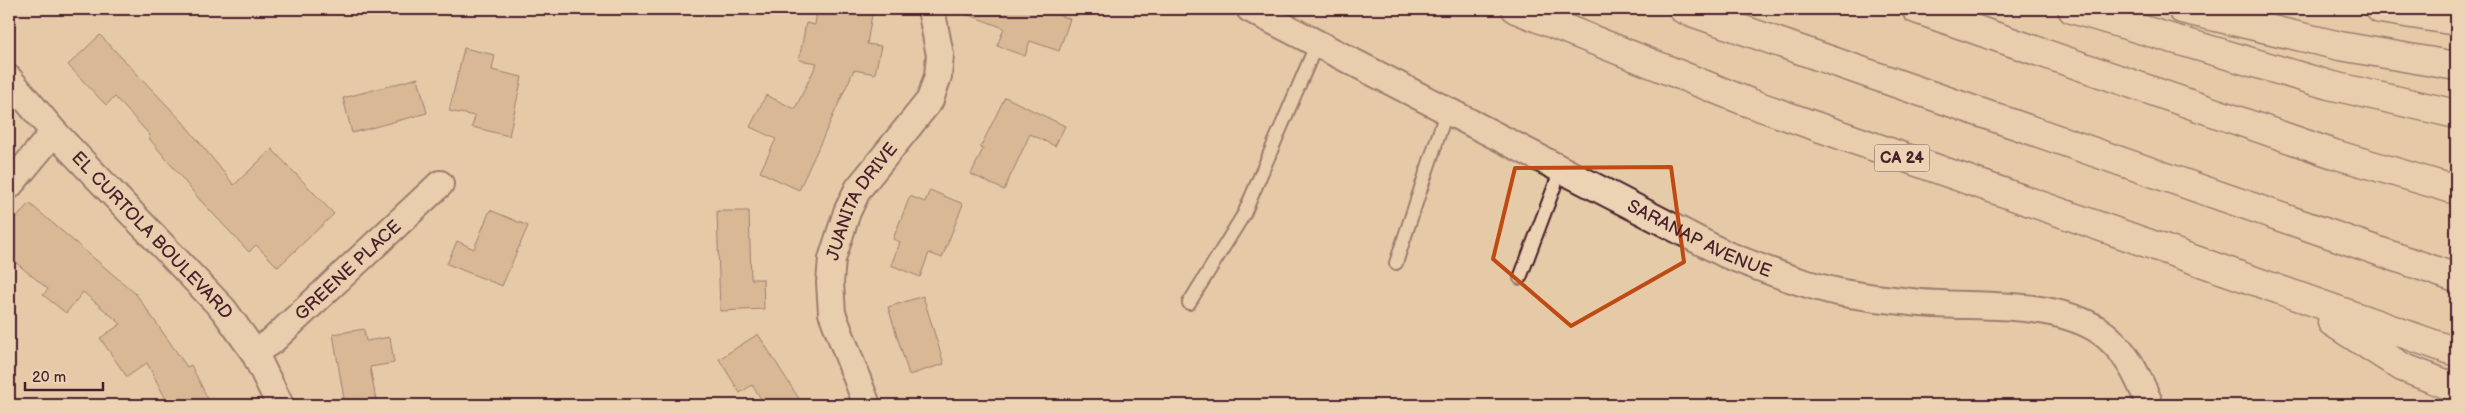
<svg xmlns="http://www.w3.org/2000/svg" width="2465" height="414" font-family="'Balsamiq Sans',sans-serif">
  <style>
    .building { fill: #c7a37f; stroke: #4a1f2b }
    .lines { fill: none; stroke-linecap: round; stroke-linejoin: round }
    .lane-casing { stroke: #4a1f2b; stroke-width: 16 }
    .street-casing { stroke: #4a1f2b; stroke-width: 30 }
    .secondary-casing { stroke: #4a1f2b; stroke-width: 31 }
    .highway-casing { stroke: #4a1f2b; stroke-width: 31 }
    .lane { stroke: #ebd3b4; stroke-width: 12 }
    .street { stroke: #ebd3b4; stroke-width: 26 }
    .secondary { stroke: #ebd3b4; stroke-width: 28 }
    .highway { stroke: #ebd3b4; stroke-width: 28 }
    .marked { fill: none; stroke: #c04a14; stroke-width: 4; stroke-linejoin: round }
    .labels { text-anchor: middle; dominant-baseline: central; stroke-width: 4.5; stroke-linejoin: round; paint-order: stroke }
    .shield { fill: #ebd3b4; stroke: #7a5554; stroke-width: 1 }
    .shield-label { font-size: 16px; font-weight: bold; fill: #4a1f2b }
    .street-label { font-size: 18px; fill: #4a1f2b; stroke: #ebd3b4 }
  </style>
  <rect width="100%" height="100%" fill="#e6cba8"/>
  <filter id="ink" filterUnits="userSpaceOnUse"><feTurbulence type="fractalNoise" baseFrequency=".02" numOctaves="2"/><feDisplacementMap in="SourceGraphic" scale="10" xChannelSelector="R" yChannelSelector="G"/><feConvolveMatrix kernelMatrix="1 2 1 2 8 2 1 2 1" color-interpolation-filters="sRGB"/></filter>
  <g filter="url(#ink)">
    <g class="building">
      <path d="M817,9h56l-6,35 14,2 -6,28 -21,-4 -55,120 -39,-18 16,-33 -26,-12 16,-32 29,14 22,-46 -18,-3 7,-37 9,2z"/>
      <path d="M958,9h83l29,10 -11,32 -29,-10 -5,15 -28,-10 7,-18 -46,-17z"/>
      <path d="M100,35l82,86 52,64 38,-36 62,65 -56,53 -22,-22 -7,7 -49,-52 -52,-63 2,-2 -35,-38 -9,8 -38,-40z"/>
      <path d="M464,48l31,7 -3,15 30,7 -13,59 -37,-9 3,-11 -26,-5z"/>
      <path d="M418,78l9,35 -75,20 -9,-35z"/>
      <path d="M1005,97l60,29 -10,20 -25,-12 -26,56 -33,-16 12,-25 -3,-1z"/>
      <path d="M930,190l33,14 -21,54 -13,-5 -9,24 -29,-12 9,-23 -7,-3 17,-43 15,6z"/>
      <path d="M29,203l107,91 51,73 4,-2 20,40h-42l-22,-42 -20,14 -27,-39 21,-14 -38,-32 -17,21 -23,-18 5,-6 -39,-32v-30z"/>
      <path d="M490,210l38,16 -26,60 -55,-22 10,-23 17,8z"/>
      <path d="M717,211h32l2,68h12l1,30 -44,2z"/>
      <path d="M923,296l21,68 -35,11 -21,-68z"/>
      <path d="M364,329l2,12 24,-4 4,26 -24,4 7,38h-32l-12,-71z"/>
      <path d="M758,334l45,71h-38l-13,-20 -12,8 -21,-34z"/>
    </g>
    <g class="lines">
      <g class="lane-casing">
        <g id="lane">
          <path d="M1396,263l51,-153"/>
          <path d="M1520,278l41,-109"/>
          <path d="M1189,303l55,-89 73,-171"/>
        </g>
      </g>
      <g class="street-casing">
        <g id="street">
          <path id="s1" d="M1250,9l475,245c38,15 78,31 118,39 23,4 46,7 68,9 57,7 135,-4 186,27 28,18 41,47 53,76"/>
          <path id="s2" d="M9,79l45,53 170,178 30,42 26,53"/>
          <path d="M9,186l45,-54"/>
          <path id="s3" d="M254,352l18,-11 168,-157"/>
          <path id="s4" d="M867,405l-35,-92 -2,-30 2,-24 15,-47 11,-23 72,-89 8,-24 2,-21 -9,-46"/>
        </g>
      </g>
      <g class="secondary-casing">
        <path id="secondary" d="M2380,9l76,12"/>
      </g>
      <g class="highway-casing">
        <g id="highway">
          <path d="M1516,9l234,94 706,249"/>
          <path d="M1683,9l773,269"/>
          <path d="M1916,9l418,145 122,36"/>
          <path d="M2072,9l257,76 127,29"/>
          <path d="M2182,9l158,37 116,20"/>
          <path d="M2332,322l70,45 54,21"/>
        </g>
      </g>
      <use href="#lane" class="lane"/>
      <use href="#street" class="street"/>
      <use href="#secondary" class="secondary"/>
      <use href="#highway" class="highway"/>
    </g>
  </g>
  <path d="M0 0H2465V414H0ZM1671,167l13,95 -113,64 -78,-67 22,-91z" fill="#e6cba8" fill-opacity=".55" fill-rule="evenodd"/>
  <path class="marked" d="M1671,167l13,95 -113,64 -78,-67 22,-91z"/>
  <g class="labels">
    <rect class="shield" x="1874.5" y="144.5" width="55" height="27" rx="4"/>
    <g class="shield-label">
      <text x="1902" y="158">CA 24</text>
    </g>
    <g class="street-label">
      <text stroke="none"><textPath href="#s4" startOffset="218">JUANITA DRIVE</textPath></text>
      <text stroke="none"><textPath href="#s2" startOffset="212">EL CURTOLA BOULEVARD</textPath></text>
      <text stroke="none"><textPath href="#s1" startOffset="505">SARANAP AVENUE</textPath></text>
      <text stroke="none"><textPath href="#s3" startOffset="125">GREENE PLACE</textPath></text>
    </g>
  </g>
  <rect width="2465" height="414" fill="none" stroke="#ebd3b4" stroke-width="30"/>
  <rect x="15" y="15" width="2435" height="384" fill="none" stroke="#4a1f2b" stroke-width="2" filter="url(#ink)"/>
  <path d="M25 382v8h78v-8" fill="none" stroke="#4a1f2b" stroke-width="2.5"/>
  <text x="32" y="382" font-size="15" fill="#4a1f2b" stroke="#ebd3b4" stroke-width="4" paint-order="stroke">20 m</text>
</svg>
